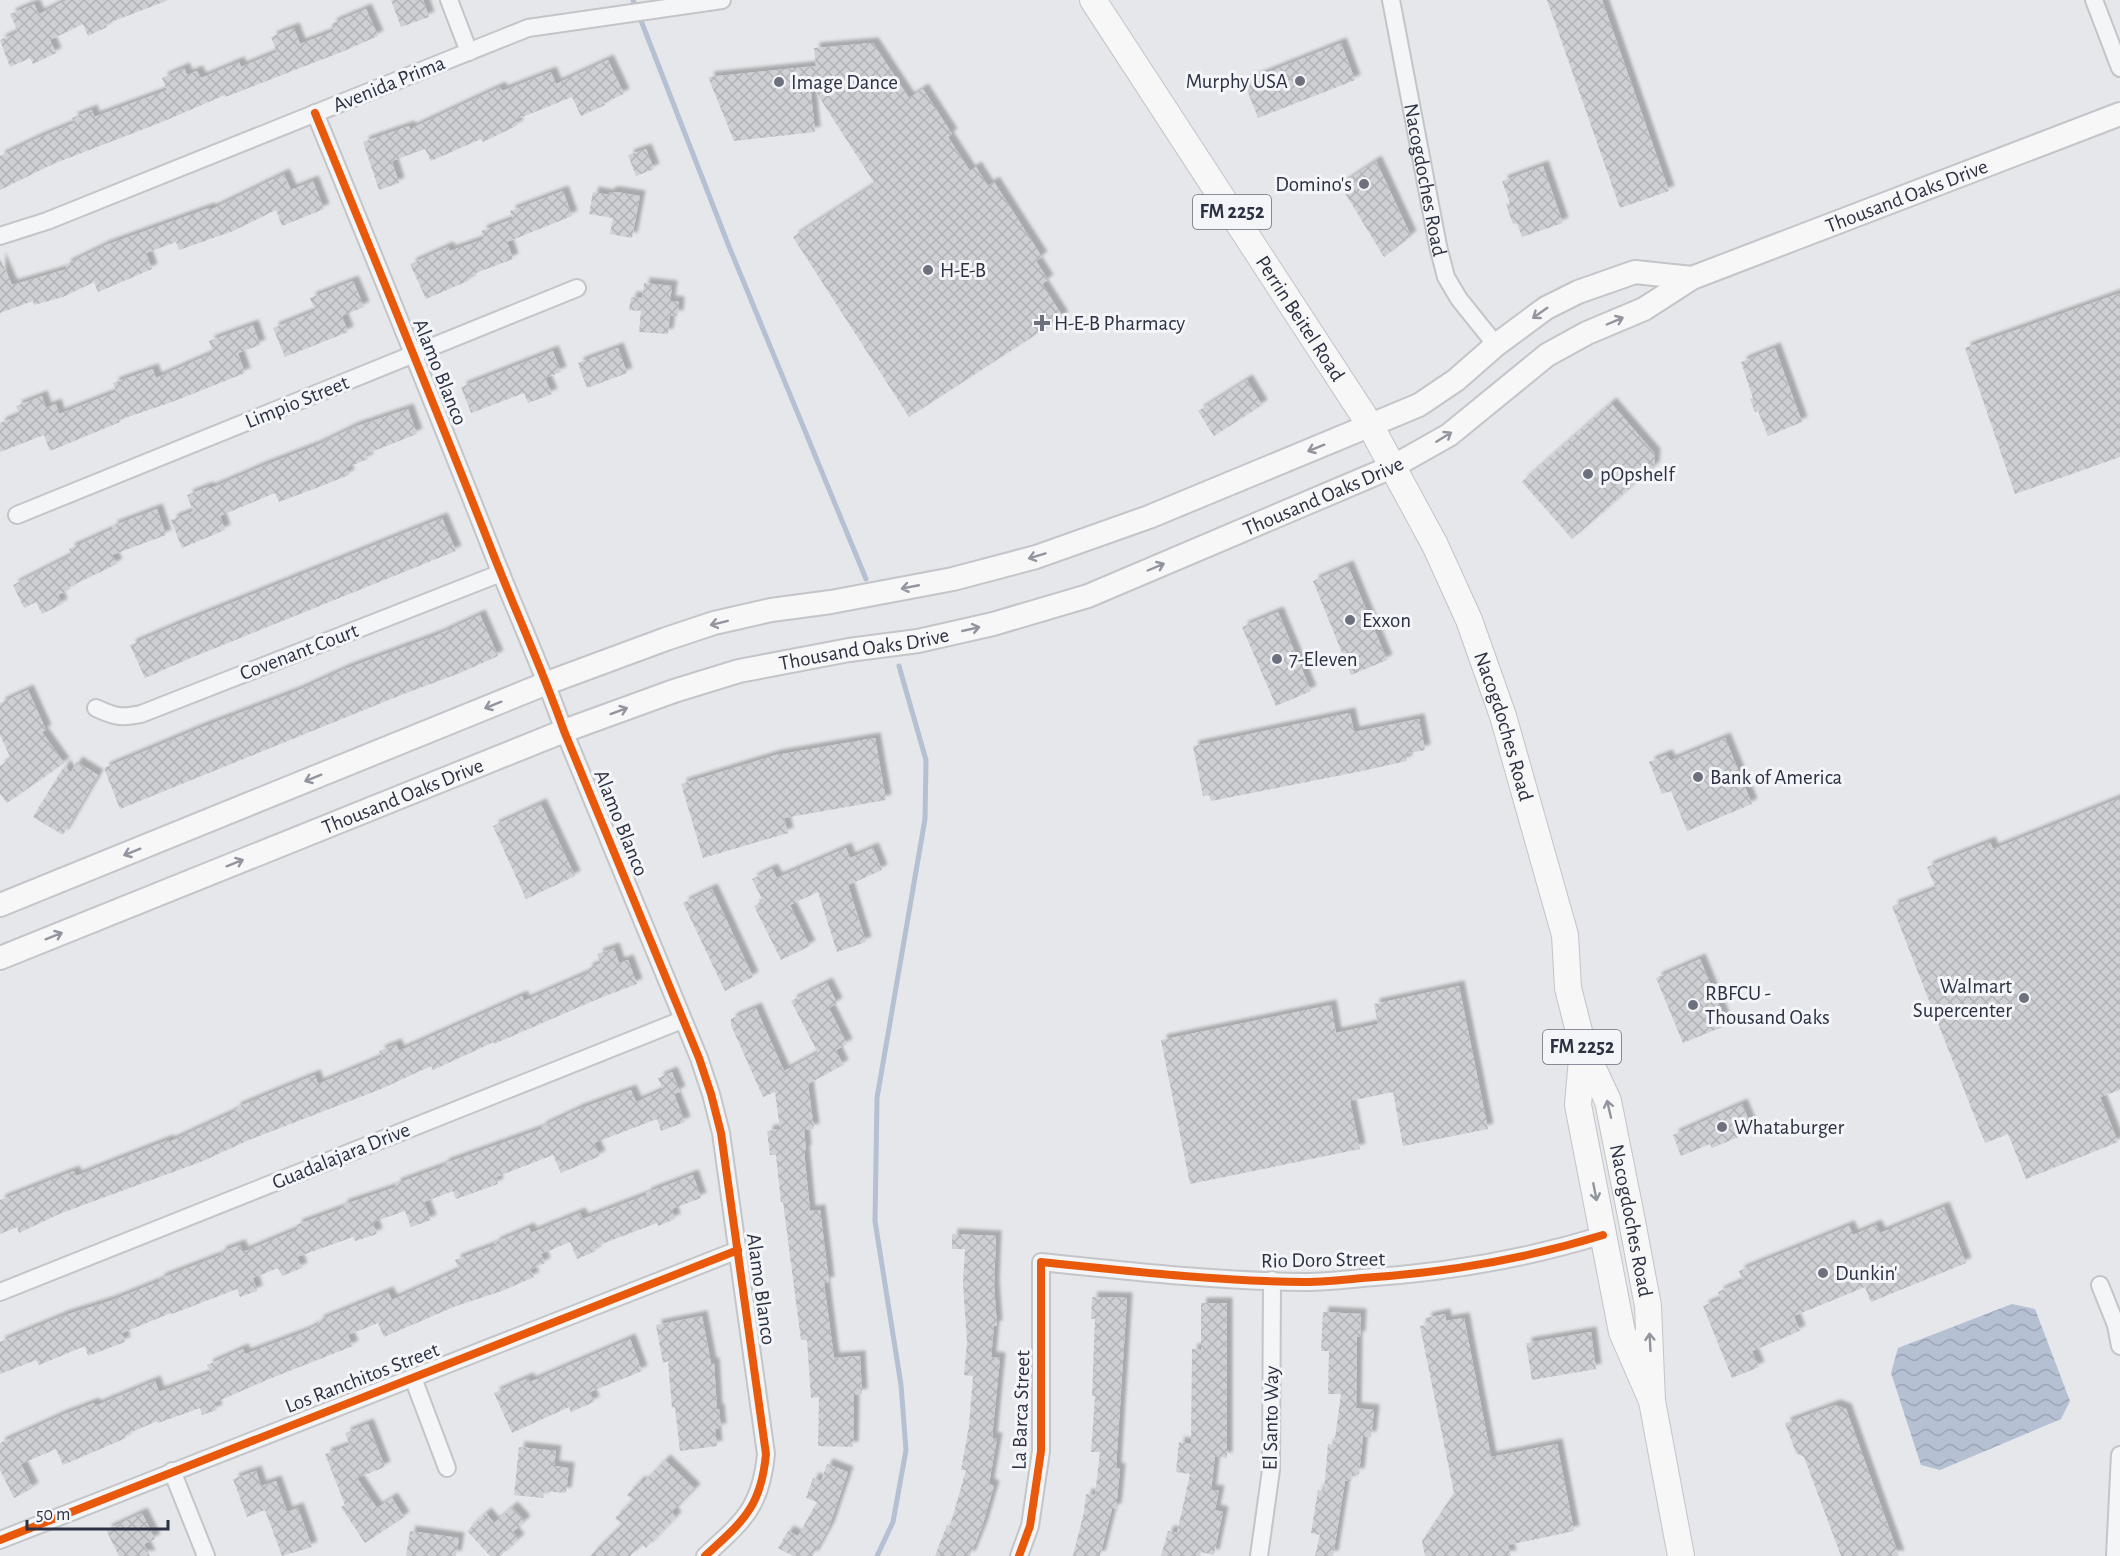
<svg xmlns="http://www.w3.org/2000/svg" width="2120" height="1556" font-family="'Alegreya Sans',sans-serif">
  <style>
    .water { fill: url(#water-waves) }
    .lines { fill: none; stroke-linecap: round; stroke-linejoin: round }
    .stream { stroke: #b5c0d3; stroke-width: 5 }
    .building { fill: url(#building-cross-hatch); filter: url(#shadow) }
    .minor-casing { stroke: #c3c5c8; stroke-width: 20 }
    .secondary-casing { stroke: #c3c5c8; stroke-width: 26 }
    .primary-casing { stroke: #c2c4c7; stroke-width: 28 }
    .minor { stroke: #f4f5f6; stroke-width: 16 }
    .secondary { stroke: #f7f7f8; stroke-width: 22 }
    .primary { stroke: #f7f7f8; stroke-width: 26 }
    .cycleway-casing { stroke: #f4f5f8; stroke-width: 11 }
    .cycleway { stroke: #e8590c; stroke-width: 8 }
    .oneway { stroke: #92949e }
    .poi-dot { fill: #6d717d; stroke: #f4f5f8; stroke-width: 2 }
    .labels { text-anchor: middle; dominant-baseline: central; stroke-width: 6; stroke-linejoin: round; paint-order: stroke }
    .shield { fill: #f4f5f8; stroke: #686c79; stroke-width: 1.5 }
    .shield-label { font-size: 20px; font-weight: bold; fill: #2c3243 }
    .poi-label { font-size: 21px; fill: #2c3243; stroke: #f4f5f8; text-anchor: start }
    .street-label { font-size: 21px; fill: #2c3243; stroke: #f4f5f8 }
  </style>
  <defs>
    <pattern id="water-waves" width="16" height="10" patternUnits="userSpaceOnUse" patternTransform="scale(1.5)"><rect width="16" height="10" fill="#b5c0d3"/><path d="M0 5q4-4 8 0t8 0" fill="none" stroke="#9ca5b6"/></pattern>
    <pattern id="building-cross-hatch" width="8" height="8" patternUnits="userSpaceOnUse" patternTransform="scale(1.5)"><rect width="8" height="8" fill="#cfd0d4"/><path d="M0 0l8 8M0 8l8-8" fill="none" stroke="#b2b3b7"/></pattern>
    <filter id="shadow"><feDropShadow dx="5.5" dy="-5.5" stdDeviation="1.5" flood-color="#0004"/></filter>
  </defs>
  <rect width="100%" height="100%" fill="#e5e7ea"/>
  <path class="water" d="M2012,1304l23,5 35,92 -9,18 -121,51 -19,-5 -30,-92 7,-25z"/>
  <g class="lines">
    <g class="stream">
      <path d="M633,0l95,244 138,335"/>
      <path d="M877,1556l16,-34 13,-72 -5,-65 -26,-164 2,-123 48,-279 1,-59 -27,-94"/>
    </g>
  </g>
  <g class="building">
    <path d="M67,0h99v1l-60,23 1,3 -19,9 -5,-12 -33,16 6,13 -23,11 -3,-6 -20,9 -10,-27 18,-8 -8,-18 24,-10 5,10z"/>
    <path d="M391,0h32l6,17 -28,10z"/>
    <path d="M1547,0h55l67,191 -49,17z"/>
    <path d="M366,9l12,27 -34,15 -119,46v-2l-63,27 -109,42 -53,26v-34l40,-19 34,-14 -2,-5 20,-8 2,7 73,-27 -5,-12 22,-10 3,7 10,-4 4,7 38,-16 2,5 36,-15 -6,-15 23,-9 6,16 34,-13 -3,-7z"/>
    <path d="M873,43l36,55 14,-9 29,45 -4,3 22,34 6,-4 12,19 6,-4 48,75 -6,4 12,19 -6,4 21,33 -154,100 -116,-180 82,-53 -65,-101 5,49 -81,9 -26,-64 108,-11 -2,-18z"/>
    <path d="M1341,43l14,37 -97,38 -14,-36z"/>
    <path d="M608,60l16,34 -20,9 1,2 -24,11 -9,-19 -57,23 3,5 -35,17 -2,-3 -50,22 -6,-12 -33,12 7,22 -20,7 -16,-48 46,-16 1,3 90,-42 2,4 49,-19 5,12z"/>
    <path d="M646,149l8,20 -18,7 -8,-21z"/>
    <path d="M1376,161l35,75 -27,21 -44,-72z"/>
    <path d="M1543,166l20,57 -41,14 -5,-14 -4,1 -7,-20 4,-1 -8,-22z"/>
    <path d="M284,174l7,16 22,-9 11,28 -42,17 -6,-16 -43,21 -54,19 -3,-8 -30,11 6,16 -54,23 -4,-10 -31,15 -29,8 -1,-4 -33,12v-55l12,27 55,-16 -2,-4 41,-20 103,-37 1,2z"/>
    <path d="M563,191l9,25 -65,26 6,17 -45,17 2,4 -44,19 -16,-35 38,-17 2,4 34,-12 -3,-8 32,-12 -3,-8z"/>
    <path d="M593,192l16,3 1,-3h6l24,4 -8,42 -22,-4 3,-16 -24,-4z"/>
    <path d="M353,281l11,26 -22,9 6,16 -63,25 -12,-29 42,-17 -5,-13z"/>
    <path d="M644,283l28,3 -2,15 9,1 -1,14 -8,-1 -2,19 -29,-2 2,-21 -12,-1 2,-13 11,1z"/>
    <path d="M2120,293v164l-105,37 -50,-146z"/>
    <path d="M253,325l7,20 -22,8 7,20 -73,29 -53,18 1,2 -70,29 -6,-16 -44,17v-29l20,-8 -4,-9 26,-10 4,12 10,-4 3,10 57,-22 -3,-9 40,-14 3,9 57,-25 -4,-12z"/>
    <path d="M618,348l9,25 -40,15 -9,-25z"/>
    <path d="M1775,348l27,74 -34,14 -10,-25 -3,1 -5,-13 3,-1 -12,-36z"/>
    <path d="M553,351l8,21 -16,6 7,16 -24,9 -4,-10 -53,20 -10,-26z"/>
    <path d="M1247,380l15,25 -48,31 -16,-25z"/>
    <path d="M1611,403l44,51 -1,13 -82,72 -50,-57z"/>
    <path d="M408,409l9,25 -51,20 2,5 -22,9 3,7 -25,10 -45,17 -4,-9 -55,23 5,14 -43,18 -11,-28 22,-9 -6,-16 21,-8 1,2 56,-24 50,-19 39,-19z"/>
    <path d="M157,509l9,26 -54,20 5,9 -48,23 1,2 -12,6 4,9 -20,10 -6,-12 -12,6 -11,-23 59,-30 -3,-6 44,-20 -1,-3z"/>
    <path d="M442,518l14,33 -263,106 -48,21 -15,-33 46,-20z"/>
    <path d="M1348,566l39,94 -36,15 -38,-94z"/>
    <path d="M1278,612l33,79 -35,15 -34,-79z"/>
    <path d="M480,615l18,41 -38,17 -59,22 -281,114 -16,-41 96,-40 97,-37 48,-22 92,-34z"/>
    <path d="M28,690l18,40 -4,2 22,31 -57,40 -7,-9v-28l11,-7 -11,-24v-32z"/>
    <path d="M1350,713l4,19 65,-13 6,31 -20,4 2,7 -45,10 -151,30 -2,-6 -6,1 -10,-50z"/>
    <path d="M875,738l11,62 -102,18 4,15 -85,25 -22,-74 95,-29z"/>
    <path d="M1725,738l27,66 -65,27 -16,-40 -9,3 -13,-32 18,-7 3,6z"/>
    <path d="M77,762l21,13 -35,60 -30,-18 32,-52 5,8z"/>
    <path d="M2120,798v292l-20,7 18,45 -92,37 -18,-45 -23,9 -93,-237 44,-17 -9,-22 63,-25 3,7z"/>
    <path d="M541,804l34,72 -49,23 -33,-73z"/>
    <path d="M846,848l4,10 23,-10 9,22 -34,15 18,57 -29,10 -19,-60 -28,13 20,41 -29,14 -27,-54 9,-5 -11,-22 20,-10 5,9z"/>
    <path d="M712,889l41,88 -28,14 -42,-88z"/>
    <path d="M614,948l5,15 9,-3 9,24 -37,14 -106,46v-2l-61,28 -2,-4 -50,23 -132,51 -46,21 -144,53 -40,19 -2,-6 -17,7v-34l74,-29 2,5 92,-36 1,2 67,-31 -1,-3 80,-33 3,9 64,-27 -3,-6 17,-7 3,7 123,-55 2,5 64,-28 -1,-4 14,-6 -4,-9z"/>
    <path d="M1700,959l27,66 -44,18 -27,-65z"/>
    <path d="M827,983l10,20 -8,5 18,36 -11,6 7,15 -35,19 6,45 -10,1 2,20 -2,1 6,60 10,-1 9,72 -5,1 10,75 26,-2 2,38 -8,1 -1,52 -35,-1 1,-49 -8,1 -4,-58h-6l-18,-138h-2l-5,-47h-6l-3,-24 13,-2 -5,-37 -12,5 -32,-72v-6l25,-11 28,63 34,-18 -27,-52z"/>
    <path d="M1459,986l29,143 -85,17 -10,-54 -43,9 10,48 -170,35 -29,-144 170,-35 5,28 42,-9 -4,-20z"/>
    <path d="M672,1072l8,20 -6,2 11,28 -24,9 -4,-12 -63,24 6,13 -39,17 -8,-18 -57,22 2,7 -42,15 -3,-8 -29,11 7,18 -20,7 -6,-16 -32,11 4,12 -22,7 -2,-4 -56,20 5,11 -20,8 -4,-8 -25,10 4,13 -17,6 -3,-8 -65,25 -1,-1 -49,20 3,9 -37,14 -3,-10 -46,19 -3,-5 -36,14v-32l65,-27 45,-14 50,-20 -1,-2 62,-24 -1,-3 20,-7 3,7 55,-23 -2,-4 47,-17 -1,-3 54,-18 -1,-3 49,-18 -1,-2 98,-35v-2l38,-18 52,-19 5,12 27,-12 -5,-12z"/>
    <path d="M1742,1104l11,27 -41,17 -2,-4 -29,12 -8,-21z"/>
    <path d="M693,1175l8,23 -29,11 3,10 -17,7 -1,-3 -63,24 2,4 -19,8 -7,-17 -29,12 4,9 -15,7 4,7 -32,14 -46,15 -72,31 -6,-14 -30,12 5,11 -84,33 -55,24 3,7 -15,5 -2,-7 -42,15 -1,-2 -32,14 1,3 -63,27 -7,-16 -35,15 12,24 -19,10 -14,-28v-27l62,-28 32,-12 1,3 60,-25 4,11 52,-19 -4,-8 36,-16 2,5 59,-22 15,-8 -1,-3 70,-29 4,8 67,-30 -4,-10 40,-15 -1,-2 35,-15 2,5 49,-20 3,6 63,-24v-2z"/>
    <path d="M1944,1207l22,56 -95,39 -6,-15 -71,29 6,15 -48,20 7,16 -27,11 -29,-72 18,-7 -3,-7 25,-11 -4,-10 110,-45 4,9 23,-10 4,8z"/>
    <path d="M952,1234l44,2 -2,50 3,40h-3l-3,31 9,1 -8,80h5l-8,46 5,2 -12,41 -12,29h-35l12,-31 3,1 16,-56h-5l8,-44 4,-50 -9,-1 3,-33 -4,-59 2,-34h-13z"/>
    <path d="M1092,1297l35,1 -11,170 4,1 -4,40h-4l-12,47h-27l11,-44 2,-18 9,1 5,-43h-9l4,-56h-3l3,-77h-4z"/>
    <path d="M1201,1303h26v155l-12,-2 -4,34 8,1 -4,19 8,2 -9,43 -13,-3 -1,4h-39l7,-25 9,2 13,-59 -14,-2 3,-30 12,2 1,-95 9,1z"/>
    <path d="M1323,1312l38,2 -1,23 -3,-1 -1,72 18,2 -3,27 -8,-1 -4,38 -7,-1 -1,8h-6l-12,75h-18l5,-21 -9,-2 7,-43 6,1 4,-47 6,1 7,-51h-13l1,-43h-8z"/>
    <path d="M1445,1314l1,7 18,-3 27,139 66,-13 17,87 -66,14 3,11h-86l-3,-15 32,-48 -34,-167 7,-1 -1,-7z"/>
    <path d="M702,1316l9,47h3l3,47 2,-1 2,20h-6l2,17 -37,5 -5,-44 -3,1 -4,-47 -5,2 -7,-38z"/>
    <path d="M1591,1332l5,37 -64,11 -6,-37z"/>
    <path d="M630,1339l12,32 -52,21 4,10 -23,10 -2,-5 -57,26 -18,-40 34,-15 2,4z"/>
    <path d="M1835,1405l11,4 53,147h-58l-37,-99 -8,-4 -11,-30z"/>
    <path d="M368,1424l17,43 -28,11 20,30 15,-10 12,19 -39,26 -24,-36 4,-2 -20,-51 25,-9 -5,-12z"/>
    <path d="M519,1447l37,4 -2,15 15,2 -3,25 -22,-2 -1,7 -29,-3z"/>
    <path d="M665,1460l30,29 -23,23 4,5 -30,31 -4,-4 -12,12h-40l32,-32 -7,-6 18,-18 -6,-5 13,-14 2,3z"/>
    <path d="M827,1464l21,8 -19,55 -16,29h-20l-15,-8 10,-17 10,5 19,-34 -11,-4 7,-20 8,3z"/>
    <path d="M256,1471l5,15 15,-5 11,31 11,-4 14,39 -30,9 -17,-46 -18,7 -14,-38z"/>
    <path d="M512,1507l13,14 -12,11 6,7 -19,17h-10l-23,-25 19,-18 8,10z"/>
    <path d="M142,1513l13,26 -11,5 6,12h-31l-13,-26z"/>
    <path d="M410,1531l49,7 -3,18h-50z"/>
  </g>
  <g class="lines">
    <g class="minor-casing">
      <g id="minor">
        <path d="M449,0l20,52"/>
        <path id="s1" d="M1391,0l47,246 8,31 13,22 37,46"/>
        <path d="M2094,0l26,68"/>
        <path d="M315,113c59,144 118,288 175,433 24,62 52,122 74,185l135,327 12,36 10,39 45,321c-5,54 -24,68 -61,102"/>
        <path d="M0,236l47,-15 481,-193 194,-28"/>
        <path d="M17,515l560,-227"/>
        <path d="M96,708c19,9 25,10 45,6l360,-141"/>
        <path d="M2100,1285l16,40 4,21"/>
        <path d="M0,1292l682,-272"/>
        <path d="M413,1378l34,90"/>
        <path d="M172,1471l34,85"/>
        <path d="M0,1540l738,-290"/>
        <path d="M1019,1556l11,-30 11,-75v-189c87,9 175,19 263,20 19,0 39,-2 58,-4 82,-5 163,-19 241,-43"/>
        <path d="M1259,1556l12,-86 1,-190"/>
        <path d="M2115,1556l5,-101"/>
      </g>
    </g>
    <g class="secondary-casing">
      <g id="secondary">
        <path d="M0,905l547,-222 119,-44 48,-16 57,-13 60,-8 122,-23 83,-22 113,-40 270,-112 37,-25 40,-35 50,-37 32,-16 57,-20 57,6"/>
        <path id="s2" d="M0,958l564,-227 110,-40 65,-20 110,-21 69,-9 75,-17 95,-28 306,-130 55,-31 98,-80 40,-22 57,-24 48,-31 428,-164"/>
      </g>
    </g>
    <g class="primary-casing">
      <g id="primary">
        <path id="s3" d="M1093,0l277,425 65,120 34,75 34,96 62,219 3,53 15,59"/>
        <path id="s4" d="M1652,1401l-30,-69 -44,-227 5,-58 25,54 23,115 17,90 4,95 29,155"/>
      </g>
    </g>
    <use href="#minor" class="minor"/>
    <use href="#secondary" class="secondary"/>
    <use href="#primary" class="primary"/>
    <g class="cycleway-casing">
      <g id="cycleway">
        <path d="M315,113c59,144 118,288 175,433 24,62 52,122 74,185l135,327 12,36 10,39 45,321c-5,54 -24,68 -61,102"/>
        <path d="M0,1540l738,-290"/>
        <path d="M1019,1556l11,-30 11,-75v-189c87,9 175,19 263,20 19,0 39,-2 58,-4 82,-5 163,-19 241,-43"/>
      </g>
    </g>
    <use href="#cycleway" class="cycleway"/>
  </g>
  <defs><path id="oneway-shaft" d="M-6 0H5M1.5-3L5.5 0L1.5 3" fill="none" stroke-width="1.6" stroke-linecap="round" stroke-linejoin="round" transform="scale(1.5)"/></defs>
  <g class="oneway">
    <use href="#oneway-shaft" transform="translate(1540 313) rotate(145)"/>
    <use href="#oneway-shaft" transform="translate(1615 321) rotate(-23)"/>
    <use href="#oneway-shaft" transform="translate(1444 437) rotate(-32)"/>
    <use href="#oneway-shaft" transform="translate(1316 448) rotate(158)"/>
    <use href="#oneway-shaft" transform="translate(1037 556) rotate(163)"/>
    <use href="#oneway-shaft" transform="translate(1156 567) rotate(-23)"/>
    <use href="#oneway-shaft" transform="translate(910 587) rotate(169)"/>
    <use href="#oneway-shaft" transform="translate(719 623) rotate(166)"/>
    <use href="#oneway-shaft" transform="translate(971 629) rotate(-13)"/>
    <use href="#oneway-shaft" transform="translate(493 705) rotate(158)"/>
    <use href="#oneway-shaft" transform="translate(619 711) rotate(-20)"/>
    <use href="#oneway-shaft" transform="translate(313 778) rotate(158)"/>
    <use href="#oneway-shaft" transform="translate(132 852) rotate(158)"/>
    <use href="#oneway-shaft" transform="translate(235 863) rotate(-22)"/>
    <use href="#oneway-shaft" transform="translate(54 936) rotate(-22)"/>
    <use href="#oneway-shaft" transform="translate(1609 1109) rotate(-103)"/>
    <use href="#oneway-shaft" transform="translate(1595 1192) rotate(79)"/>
    <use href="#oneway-shaft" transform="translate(1650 1342) rotate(-93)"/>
  </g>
  <g class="poi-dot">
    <circle cx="1300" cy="81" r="6"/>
    <circle cx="779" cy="82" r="6"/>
    <circle cx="1364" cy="184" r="6"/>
    <circle cx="928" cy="270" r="6"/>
    <path d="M1039 314h6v6h6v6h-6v6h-6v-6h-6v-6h6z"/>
    <circle cx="1588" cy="474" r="6"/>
    <circle cx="1350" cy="620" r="6"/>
    <circle cx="1277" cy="659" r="6"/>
    <circle cx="1698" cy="777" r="6"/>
    <circle cx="2024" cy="998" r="6"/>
    <circle cx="1693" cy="1005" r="6"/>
    <circle cx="1722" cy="1127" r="6"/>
    <circle cx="1823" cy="1273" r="6"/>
  </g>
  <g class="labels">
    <g class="shield">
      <rect x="1193" y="195" width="78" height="34" rx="4.5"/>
      <rect x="1543" y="1030" width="78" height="34" rx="4.5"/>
    </g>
    <g class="shield-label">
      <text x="1232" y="212">FM 2252</text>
      <text x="1582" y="1047">FM 2252</text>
    </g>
    <g class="poi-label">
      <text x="1288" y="81" text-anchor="end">Murphy USA</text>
      <text x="791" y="82">Image Dance</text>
      <text x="1352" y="184" text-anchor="end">Domino's</text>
      <text x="940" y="270">H-E-B</text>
      <text x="1054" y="323">H-E-B Pharmacy</text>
      <text x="1600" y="474">pOpshelf</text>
      <text x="1362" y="620">Exxon</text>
      <text x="1289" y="659">7-Eleven</text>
      <text x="1710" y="777">Bank of America</text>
      <text x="2012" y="986" text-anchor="end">Walmart<tspan x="2012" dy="24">Supercenter</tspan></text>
      <text x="1705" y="993">RBFCU -<tspan x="1705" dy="24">Thousand Oaks</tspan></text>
      <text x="1734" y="1127">Whataburger</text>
      <text x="1835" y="1273">Dunkin'</text>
    </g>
    <g class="street-label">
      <text transform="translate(389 84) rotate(-22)">Avenida Prima</text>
      <text stroke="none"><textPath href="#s1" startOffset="183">Nacogdoches Road</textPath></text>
      <text stroke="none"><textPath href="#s2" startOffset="2067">Thousand Oaks Drive</textPath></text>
      <text stroke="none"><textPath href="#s3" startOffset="380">Perrin Beitel Road</textPath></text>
      <text transform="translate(440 372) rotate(68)">Alamo Blanco</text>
      <text transform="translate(297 402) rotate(-22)">Limpio Street</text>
      <text stroke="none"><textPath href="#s2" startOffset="1406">Thousand Oaks Drive</textPath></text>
      <text stroke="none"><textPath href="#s2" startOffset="920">Thousand Oaks Drive</textPath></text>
      <text transform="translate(299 652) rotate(-21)">Covenant Court</text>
      <text stroke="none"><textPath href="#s3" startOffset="838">Nacogdoches Road</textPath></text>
      <text stroke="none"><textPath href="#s2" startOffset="434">Thousand Oaks Drive</textPath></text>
      <text transform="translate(621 823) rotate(68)">Alamo Blanco</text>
      <text transform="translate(341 1156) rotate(-22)">Guadalajara Drive</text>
      <text stroke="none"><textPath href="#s4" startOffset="546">Nacogdoches Road</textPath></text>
      <text transform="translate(1323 1260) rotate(-1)">Rio Doro Street</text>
      <text transform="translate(761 1289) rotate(82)">Alamo Blanco</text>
      <text transform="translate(362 1378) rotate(-21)">Los Ranchitos Street</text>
      <text transform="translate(1021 1410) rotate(-88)">La Barca Street</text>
      <text transform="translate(1271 1418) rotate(-89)">El Santo Way</text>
    </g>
  </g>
  <path d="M27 1520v9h141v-9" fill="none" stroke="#2c3243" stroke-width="3"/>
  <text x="36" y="1520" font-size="18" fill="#2c3243" stroke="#f4f5f8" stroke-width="4.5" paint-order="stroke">50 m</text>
</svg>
